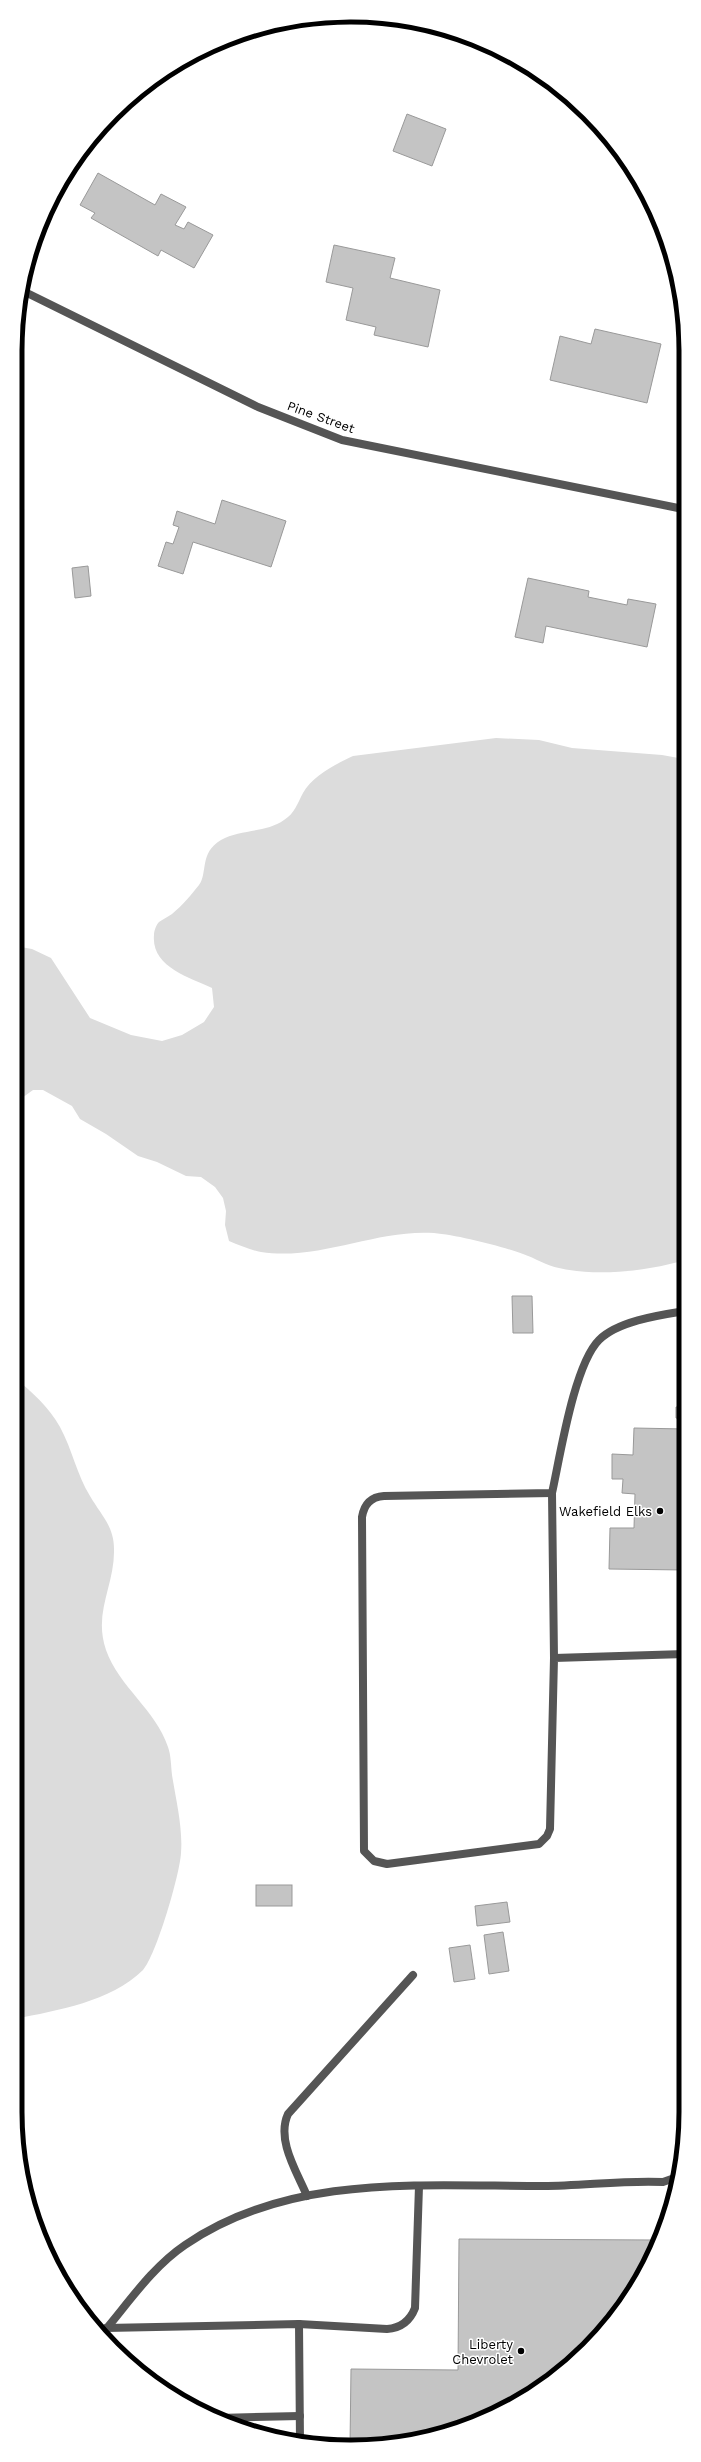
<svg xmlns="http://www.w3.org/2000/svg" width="701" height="2462" font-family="'Work Sans',sans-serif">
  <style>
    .green { fill: #dcdcdc }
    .building { fill: #c4c4c4; stroke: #999 }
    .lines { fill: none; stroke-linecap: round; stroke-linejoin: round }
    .lane { stroke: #555; stroke-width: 8 }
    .street { stroke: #555; stroke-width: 8 }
    .poi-dot { fill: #000; stroke: #fff; stroke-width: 1.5 }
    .labels { text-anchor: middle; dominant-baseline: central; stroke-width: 3; stroke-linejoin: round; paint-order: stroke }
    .street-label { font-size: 13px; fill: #000; stroke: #fff }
    .poi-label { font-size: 13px; fill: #000; stroke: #fff; text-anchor: end }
    .rim { fill: none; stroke: #000; stroke-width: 5 }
  </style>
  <rect width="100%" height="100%" fill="#fff"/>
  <g class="green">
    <path d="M496,738l43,2 33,8 90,7 22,4 1,501c-37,11 -88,17 -126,8 -12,-2 -24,-10 -36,-14 -22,-8 -66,-19 -89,-21 -58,-4 -115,28 -173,19 -11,-2 -22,-7 -32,-11l-4,-16 1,-14 -3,-13 -8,-11 -14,-10 -15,-1 -29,-14 -19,-6 -32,-22 -26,-15 -8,-13 -29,-16h-10l-18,13v-157l17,3 19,9 39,60 41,17 31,6 20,-6 22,-13 10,-15 -2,-19c-23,-11 -61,-21 -58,-53 0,-4 2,-10 5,-13 4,-3 9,-5 13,-8 11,-9 18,-18 27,-29 9,-12 0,-32 22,-45 19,-11 45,-7 63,-20 11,-7 13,-16 19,-27 9,-17 33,-29 50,-37z"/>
    <path d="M15,1378c17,14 34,29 45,49 12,22 17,48 30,69 11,19 24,30 24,53 1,36 -21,63 -8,101 13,37 50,60 62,97 3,8 3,19 4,28 4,25 11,53 9,78 -1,21 -25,103 -38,117 -33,32 -85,40 -128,49z"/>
  </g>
  <g class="building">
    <path d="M407,114l39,15 -14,37 -39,-15z"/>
    <path d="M98,173l57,32 6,-11 25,13 -11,18 9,4 4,-7 25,13 -19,33 -33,-18 -3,6 -67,-38 4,-5 -15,-8z"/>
    <path d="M334,245l61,13 -5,20 50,12 -12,57 -54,-12 2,-8 -30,-7 7,-32 -27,-6z"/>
    <path d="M595,329l66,15 -14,59 -97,-23 10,-44 31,8z"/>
    <path d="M222,500l64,21 -15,46 -78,-25 -10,32 -25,-8 8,-24 7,2 6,-17 -6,-2 4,-14 38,13z"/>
    <path d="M88,566l3,30 -16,2 -3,-30z"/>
    <path d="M528,578l61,13 -1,6 39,8 1,-6 28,5 -9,43 -101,-21 -3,17 -28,-6z"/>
    <path d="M512,1296h20l1,37h-20z"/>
    <path d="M683,1363l2,56 -9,-1v-11h7z"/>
    <path d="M685,1426v144l-76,-1 1,-41h24l1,-34 -13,-1 1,-14h-11v-25l21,1 1,-27 51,1z"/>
    <rect x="256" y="1885" width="36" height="21"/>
    <path d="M507,1902l3,20 -33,4 -2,-20z"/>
    <path d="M503,1932l6,39 -20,3 -5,-39z"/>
    <path d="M470,1945l5,34 -21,3 -5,-34z"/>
    <path d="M459,2239l197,1 -15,39 -38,54 -48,45 -97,51 -64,15 -44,2 1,-77 107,1z"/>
  </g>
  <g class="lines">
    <g class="lane">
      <path d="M685,1311c-25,4 -67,10 -86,29 -25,25 -39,117 -47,153l-168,3c-14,1 -20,9 -22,21l2,334 10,10 13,3 152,-20 8,-8 3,-7 4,-171 131,-4"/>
      <path d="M552,1493l2,165"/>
      <path d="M307,2196c-10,-24 -31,-56 -19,-82l125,-139"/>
      <path d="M299,2324l1,118"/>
      <path d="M106,2328l193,-4 88,5c14,-1 23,-8 28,-21l4,-122"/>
      <path d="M101,2335c26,-30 50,-67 84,-90 105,-72 237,-59 358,-59 40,0 80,-6 120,-4l17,-6"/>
      <path d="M218,2418l82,-2"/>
    </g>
    <path class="street" d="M21,290l237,117 84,33 341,69"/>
  </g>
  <g class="poi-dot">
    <circle cx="660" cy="1511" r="4"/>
    <circle cx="521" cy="2351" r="4"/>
  </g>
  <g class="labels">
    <g class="street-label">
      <text transform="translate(321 417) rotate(20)">Pine Street</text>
    </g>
    <g class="poi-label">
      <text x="652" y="1511">Wakefield Elks</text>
      <text x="513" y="2344">Liberty<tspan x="513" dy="15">Chevrolet</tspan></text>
    </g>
  </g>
  <path d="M0 0H701V2462H0ZM350 22H351A328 328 0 0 1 679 350V2112A328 328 0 0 1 351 2440H350A328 328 0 0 1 22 2112V350A328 328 0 0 1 350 22Z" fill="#fff" fill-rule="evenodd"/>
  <path class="rim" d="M350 22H351A328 328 0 0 1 679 350V2112A328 328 0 0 1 351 2440H350A328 328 0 0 1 22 2112V350A328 328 0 0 1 350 22Z"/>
</svg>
